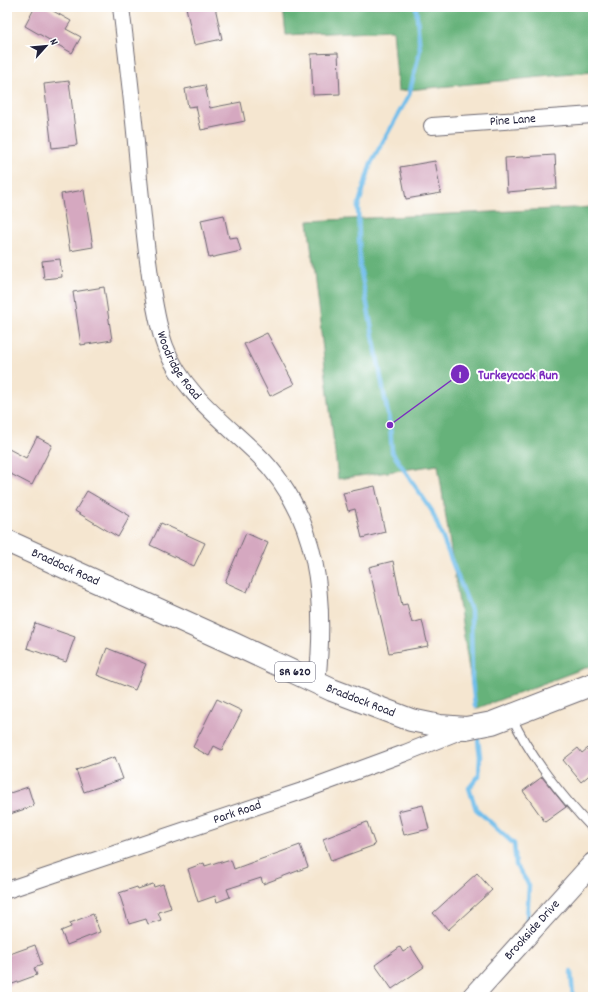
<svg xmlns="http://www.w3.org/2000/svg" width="600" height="1004" font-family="Dekko,sans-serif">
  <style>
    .forest { fill: #66b27a; stroke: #446a5a }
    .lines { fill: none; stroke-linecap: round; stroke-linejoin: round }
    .stream { stroke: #71beeb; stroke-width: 4.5 }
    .building { fill: #d5a8c0 }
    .service-casing { stroke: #6c676f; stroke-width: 10 }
    .minor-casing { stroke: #6c676f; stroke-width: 18 }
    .tertiary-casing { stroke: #6c676f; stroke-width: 22 }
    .primary-casing { stroke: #6c676f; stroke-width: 24 }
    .service { stroke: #fff; stroke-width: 8 }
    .minor { stroke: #fff; stroke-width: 16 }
    .tertiary { stroke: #fff; stroke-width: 20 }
    .primary { stroke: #fff; stroke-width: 22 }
    .labels { text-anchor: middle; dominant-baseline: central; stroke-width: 4; stroke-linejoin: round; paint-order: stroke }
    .shield { fill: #fff; stroke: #646476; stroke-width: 1 }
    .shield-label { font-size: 12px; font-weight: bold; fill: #22223b }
    .street-label { font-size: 13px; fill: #22223b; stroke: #fff }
    .leader { fill: none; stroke: #7b2cbf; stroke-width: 1.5 }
    .callout-dot { fill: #7b2cbf; stroke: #fff; stroke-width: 1.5 }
    .mark-label { font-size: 12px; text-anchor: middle; font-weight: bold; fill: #fff }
    .callout-label { font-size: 14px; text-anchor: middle; font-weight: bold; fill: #7b2cbf; stroke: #fff; stroke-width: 4; stroke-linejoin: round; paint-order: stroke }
  </style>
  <rect width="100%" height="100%" fill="#fff"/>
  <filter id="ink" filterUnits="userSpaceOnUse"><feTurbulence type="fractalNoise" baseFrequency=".025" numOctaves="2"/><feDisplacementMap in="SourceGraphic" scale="8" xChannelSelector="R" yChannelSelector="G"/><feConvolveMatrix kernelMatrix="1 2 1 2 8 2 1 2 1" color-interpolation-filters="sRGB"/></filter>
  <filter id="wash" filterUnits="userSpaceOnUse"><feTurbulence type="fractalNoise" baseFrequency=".012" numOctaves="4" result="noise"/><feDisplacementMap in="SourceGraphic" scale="16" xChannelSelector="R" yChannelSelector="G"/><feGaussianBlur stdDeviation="0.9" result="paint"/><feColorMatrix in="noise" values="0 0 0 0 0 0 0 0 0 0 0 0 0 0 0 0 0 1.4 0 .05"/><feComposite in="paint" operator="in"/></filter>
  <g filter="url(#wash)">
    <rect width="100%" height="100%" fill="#f5e6d0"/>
    <g class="forest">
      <path d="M283,7h310v65l-195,19 -5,-61 -107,5z"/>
      <path d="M593,207v458l-118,44 -37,-244 -100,14 -30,-258z"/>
    </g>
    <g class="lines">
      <g class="stream">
        <path d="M416,7l4,43 -11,45 -38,68 -13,44 2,60 30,158 2,27 40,59 39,99 1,69 3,27"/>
        <path d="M478,740l2,16 -1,20 -10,12 7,21 38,35 2,21 13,20 -2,35"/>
        <path d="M571,972l2,25"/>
      </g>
    </g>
    <g id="blocks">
      <g class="building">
        <path d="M35,7h11l25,14 -5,8 15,8 -9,16 -47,-27z"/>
        <path d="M186,7h29l7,32 -28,6z"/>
        <path d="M338,53l2,41 -27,1 -2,-41z"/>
        <path d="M69,81l8,64 -25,3 -8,-64z"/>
        <path d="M205,85l5,23 31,-6 4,19 -44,9 -5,-24 -8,1 -3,-18z"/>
        <path d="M555,155l2,33 -50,4 -2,-34z"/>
        <path d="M435,161l6,32 -35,6 -6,-32z"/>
        <path d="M84,190l9,57 -23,4 -9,-57z"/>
        <path d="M224,215l5,23 8,-1 4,14 -32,7 -8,-38z"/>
        <path d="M60,259l2,18 -18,2 -2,-18z"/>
        <path d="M104,287l8,53 -31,5 -8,-53z"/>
        <path d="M267,333l27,51 -24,12 -26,-52z"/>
        <path d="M37,437l15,8 -20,40 -25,-13v-24l19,10z"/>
        <path d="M375,486l10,46 -23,6 -7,-29 -7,2 -5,-18z"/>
        <path d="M87,491l43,25 -12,21 -43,-26z"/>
        <path d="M161,523l44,20 -11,23 -44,-21z"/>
        <path d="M246,533l22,10 -21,49 -22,-10z"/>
        <path d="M393,561l9,44 5,-1 5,19 10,-3 6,26 -39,7 -20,-86z"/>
        <path d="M35,623l40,14 -9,25 -39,-14z"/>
        <path d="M107,648l39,16 -11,26 -38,-15z"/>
        <path d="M217,699l25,12 -20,39 -8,-4 -5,10 -16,-9z"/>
        <path d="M593,744v28l-12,10 -18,-22 15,-12 4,5z"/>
        <path d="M115,757l8,22 -39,13 -8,-22z"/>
        <path d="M542,777l24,30 -21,15 -22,-31z"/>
        <path d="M28,787l6,19 -27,9v-21z"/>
        <path d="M423,805l6,24 -25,6 -6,-24z"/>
        <path d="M367,822l8,23 -44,16 -8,-22z"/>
        <path d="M300,845l8,22 -45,17 -2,-6 -34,11 3,8 -13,5 -2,-6 -17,6 -10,-33 16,-6 1,3 16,-5v2l10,-3 3,9z"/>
        <path d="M477,873l15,17 -44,40 -15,-17z"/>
        <path d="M153,884l1,3 9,-3 8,24 -13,4 3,8 -13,4 -2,-5 -17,5 -10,-31 18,-6 1,2z"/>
        <path d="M93,914l7,18 -33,13 -6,-14 10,-4 -1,-4z"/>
        <path d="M35,945l7,20 -8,3 3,7 -30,11v-31z"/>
        <path d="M400,947l3,5 8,-5 13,20 -32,22 -17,-24z"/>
      </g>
    </g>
  </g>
  <g filter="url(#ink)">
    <use href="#blocks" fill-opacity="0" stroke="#6c676f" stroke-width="1"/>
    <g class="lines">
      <g class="service-casing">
        <path id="service" d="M512,717c16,37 52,82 81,112"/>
      </g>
      <g class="minor-casing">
        <g id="minor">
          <path id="s1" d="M121,7c7,57 14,114 18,172 4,37 7,73 13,110 3,19 6,38 13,57 17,46 58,75 92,108 63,61 69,147 60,229"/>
          <path id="s2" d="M432,126l161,-11"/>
          <path id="s3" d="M7,890l295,-99 103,-38 60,-24"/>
        </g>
      </g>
      <g class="tertiary-casing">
        <g id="tertiary">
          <path id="s4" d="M472,997l121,-134"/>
        </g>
      </g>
      <g class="primary-casing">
        <g id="primary">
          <path id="s5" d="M7,541l227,103 98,46 79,30 29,6 26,2 26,-5 101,-39"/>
        </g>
      </g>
      <use href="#service" class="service"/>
      <use href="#minor" class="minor"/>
      <use href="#tertiary" class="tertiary"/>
      <use href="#primary" class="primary"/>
    </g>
  </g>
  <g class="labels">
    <rect class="shield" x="275" y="662" width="40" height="20" rx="3"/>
    <g class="shield-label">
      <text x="295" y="672">SR 620</text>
    </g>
    <g class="street-label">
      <text stroke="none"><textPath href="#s2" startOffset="81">Pine Lane</textPath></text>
      <text stroke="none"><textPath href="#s1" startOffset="366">Woodridge Road</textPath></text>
      <text stroke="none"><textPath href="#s5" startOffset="64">Braddock Road</textPath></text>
      <text stroke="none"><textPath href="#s5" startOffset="388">Braddock Road</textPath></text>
      <text stroke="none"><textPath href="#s3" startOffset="243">Park Road</textPath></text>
      <text stroke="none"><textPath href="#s4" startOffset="90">Brookside Drive</textPath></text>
    </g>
  </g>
  <path class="leader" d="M390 425L460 374"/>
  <g class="callout-dot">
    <circle cx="390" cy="425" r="4"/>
    <circle cx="460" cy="374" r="10"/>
  </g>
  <g class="mark-label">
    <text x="460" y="378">1</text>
  </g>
  <g class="callout-label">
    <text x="518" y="379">Turkeycock Run</text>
  </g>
  <rect width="600" height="1004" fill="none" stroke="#fff" stroke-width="24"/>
  <g transform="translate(46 46) rotate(63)" stroke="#ffffff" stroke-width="3" paint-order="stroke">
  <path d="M0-3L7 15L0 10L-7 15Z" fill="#22223b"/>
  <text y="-6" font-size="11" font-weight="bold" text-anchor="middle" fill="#22223b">N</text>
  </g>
</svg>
